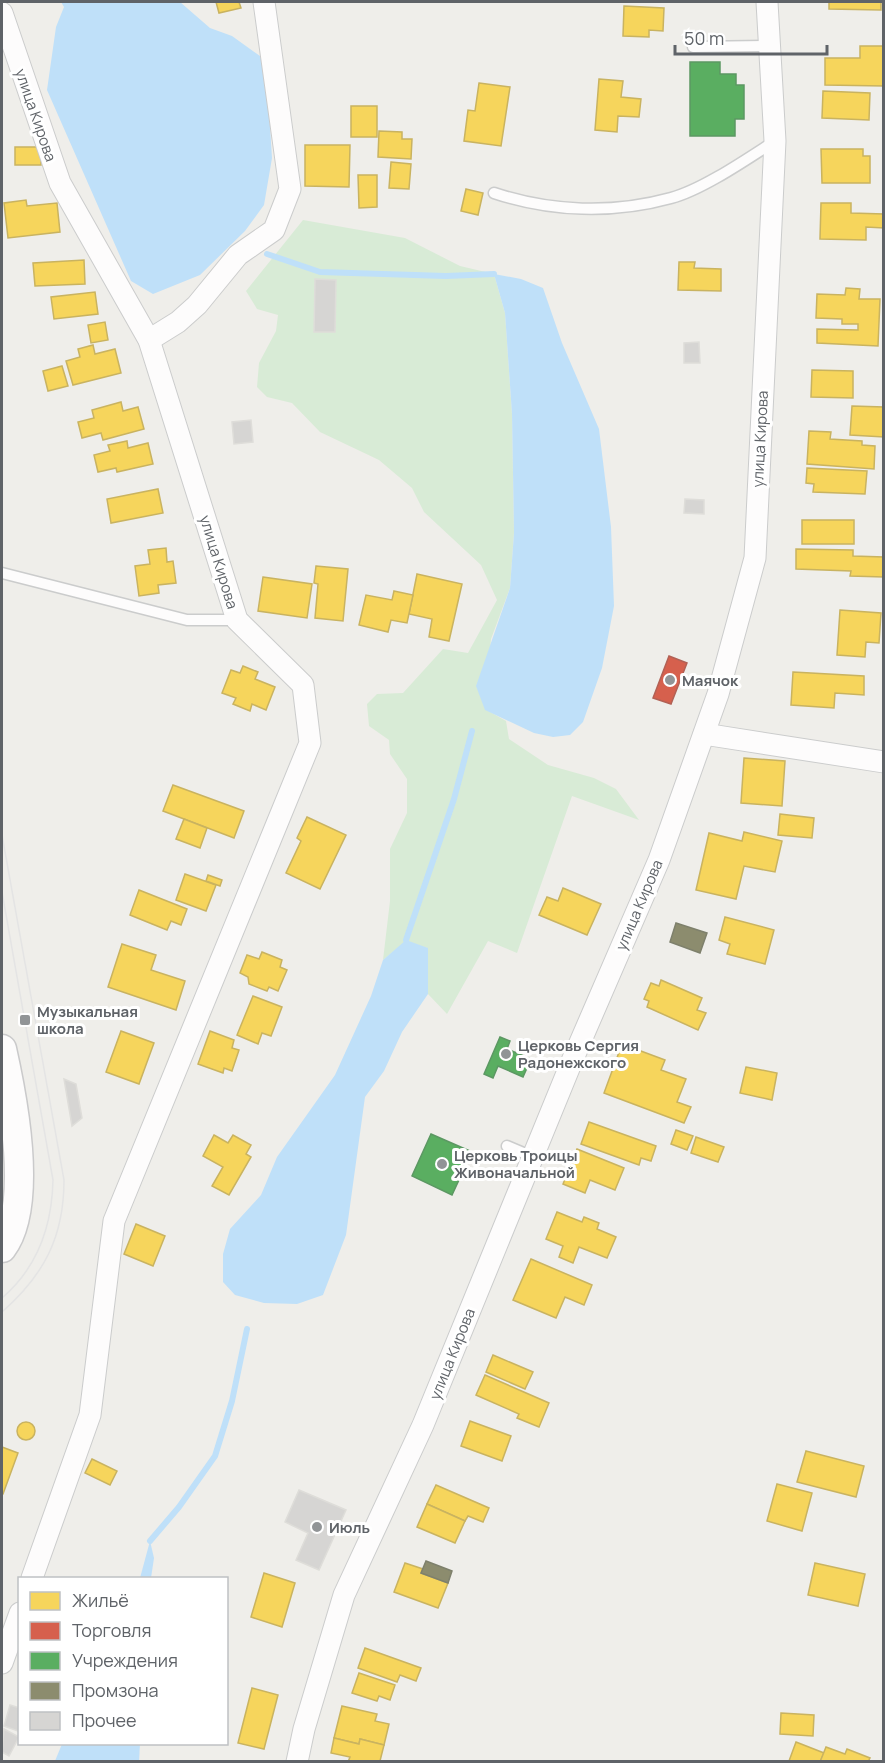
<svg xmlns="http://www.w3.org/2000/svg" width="885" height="1763" font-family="Manrope,sans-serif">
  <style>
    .green { fill: #d8ebd6 }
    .water { fill: #bfe0f9 }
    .homes { fill: #f6d55c; stroke: #c9b360; stroke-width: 1.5 }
    .shops { fill: #d6604d; stroke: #b26155; stroke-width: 1.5 }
    .public { fill: #5aae61; stroke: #5c9863; stroke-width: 1.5 }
    .industry { fill: #8c8c6e; stroke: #7e806c; stroke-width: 1.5 }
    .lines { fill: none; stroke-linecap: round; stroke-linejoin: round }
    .stream { stroke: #bfe0f9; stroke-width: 6 }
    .building { fill: #d6d5d3; stroke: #deddd9; stroke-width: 1.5 }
    .lane-casing { stroke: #cbcccc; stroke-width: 13 }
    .street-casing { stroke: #cbcccc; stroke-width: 23 }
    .secondary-casing { stroke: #cacacb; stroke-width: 31 }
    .lane { stroke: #fdfcfc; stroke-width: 10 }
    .street { stroke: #fdfcfc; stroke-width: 21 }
    .secondary { stroke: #fdfcfc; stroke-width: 28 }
    .tram { stroke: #e4e4e4; stroke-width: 1.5 }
    .poi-dot { fill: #919496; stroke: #fff; stroke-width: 2 }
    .labels { text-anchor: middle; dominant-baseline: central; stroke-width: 6; stroke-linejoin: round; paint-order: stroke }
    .street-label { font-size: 15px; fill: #5f6368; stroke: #fff }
    .poi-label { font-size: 15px; font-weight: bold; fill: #5f6368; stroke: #fff; text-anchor: start }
  </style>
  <rect width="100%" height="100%" fill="#efeeea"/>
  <path class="green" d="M303,220l102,18 55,28 34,8 11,39 7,101 2,119 -4,55 -19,51 -6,70 21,12 3,18 39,26 46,13 22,11 23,31 -67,-24 -55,157 -29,-12 -41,73 -19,-20 -1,-46 -21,-7 -23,19 7,-59v-52l17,-36v-34l-17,-25 -1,-14 -20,-14 -2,-22 10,-10 26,-1 40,-44 25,4 29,-53 -16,-35 -57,-53 -12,-24 -33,-28 -59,-28 -28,-29 -25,-6 -10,-10 2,-24 17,-32 2,-16 -21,-6 -11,-18z"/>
  <g class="water">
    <path d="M61,2h119l30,26 22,8 28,20 7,23 5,79 -8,47 -19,26 -45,44 -47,19 -22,-13 -84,-191 9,-63 8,-20z"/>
    <path d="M494,274l27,5 22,9 19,55 37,86 12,98 3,79 -12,62 -19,54 -13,13 -17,2 -19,-4 -49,-23 -9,-24 34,-98 4,-55 -2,-119 -7,-101z"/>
    <path d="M406,940l22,8v46l-26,38 -18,39 -19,26 -19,138 -23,60 -26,9 -33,-1 -29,-8 -12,-13v-28l7,-25 31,-34 16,-38 58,-82 36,-79 12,-36z"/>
    <path d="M150,1541l4,17 -3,20h-11z"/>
    <path d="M62,1744h78l-1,17h-84z"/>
  </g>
  <g class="homes">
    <path d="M216,2h23l2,6 -22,5z"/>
    <path d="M829,2h52v8l-52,-1z"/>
    <path d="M624,6l40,2 -1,23 -14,-1v7l-26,-1z"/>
    <path d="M860,46h24v40l-59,-1v-27h35z"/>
    <path d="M599,79l24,2 -2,16 20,2 -2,18 -21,-1 -1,16 -22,-2z"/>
    <path d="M479,83l31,4 -9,59 -37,-5 4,-31 7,1z"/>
    <path d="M823,91l47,2 -1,27 -47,-2z"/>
    <rect x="351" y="106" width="26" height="31"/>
    <path d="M379,131l23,1v7h10l-1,20 -33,-2z"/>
    <path d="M305,145h45l-1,42 -44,-1z"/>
    <rect x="15" y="147" width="26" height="18"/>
    <path d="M821,149h42v7h7v27h-48z"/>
    <path d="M391,162l20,2 -2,25 -20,-1z"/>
    <path d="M358,175h19v32l-18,1z"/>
    <path d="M466,189l17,4 -5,22 -17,-4z"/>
    <path d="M26,200l1,6 30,-3 3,29 -52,6 -4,-35z"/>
    <path d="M821,203h30v10l33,1v14l-18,-1v13l-46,-1z"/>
    <path d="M84,260l1,24 -50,2 -2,-23z"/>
    <path d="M679,262h16l-1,6 27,1v22l-43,-1z"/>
    <path d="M846,288l14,1 -1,10h21l-2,47 -61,-3v-14l41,1v-6h-16v-5l-26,-1 1,-24 28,1z"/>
    <path d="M95,292l3,22 -44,5 -3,-22z"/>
    <path d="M105,322l3,18 -17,3 -3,-18z"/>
    <path d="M93,345l2,9 20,-5 6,24 -48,12 -7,-24 14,-4 -2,-8z"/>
    <path d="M62,366l6,20 -20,5 -5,-20z"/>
    <path d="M812,370l41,1v27l-42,-1z"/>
    <path d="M121,402l2,9 15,-4 6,22 -41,11 -2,-7 -19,5 -4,-16 16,-4 -2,-8z"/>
    <path d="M852,406l32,1v30l-34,-2z"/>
    <path d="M809,431l22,1 -1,7 32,2v4l13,1 -1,23 -67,-5z"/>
    <path d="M127,441l1,7 20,-5 5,21 -36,8 -1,-4 -18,4 -4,-17 16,-4 -2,-6z"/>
    <path d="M807,468l60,3 -2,23 -52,-2 1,-8 -8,-1z"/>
    <path d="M158,489l5,24 -52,10 -4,-24z"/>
    <rect x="802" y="520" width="52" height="24"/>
    <path d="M166,548l1,14 6,-1 3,22 -18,2 1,8 -20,3 -4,-30 15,-2 -2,-14z"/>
    <path d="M796,549l57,1v6l31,1v20l-34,-1 1,-5 -55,-2z"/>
    <path d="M316,566l32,3 -5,52 -28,-3 3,-34 -4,-1z"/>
    <path d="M417,574l45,10 -13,57 -20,-4 3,-18 -23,-5z"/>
    <path d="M263,577l49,7 -5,34 -49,-7z"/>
    <path d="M394,591l19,4 -6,28 -16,-3 -3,12 -29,-7 7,-30 26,5z"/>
    <path d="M840,610l41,3 -2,30 -13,-1 -1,15 -28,-2z"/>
    <path d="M243,666l15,6 -3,7 20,8 -9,23 -14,-6 -2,7 -17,-7 3,-6 -14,-5 9,-23 9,3z"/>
    <path d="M793,672l71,4v19l-29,-2 -1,15 -43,-3z"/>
    <path d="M744,758l41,3 -3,45 -41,-3z"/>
    <path d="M173,785l71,26 -10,27 -71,-27z"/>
    <path d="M780,814l34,4 -2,20 -34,-3z"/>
    <path d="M307,817l39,18 -26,54 -34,-16 15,-32 -4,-3z"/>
    <path d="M184,819l23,9 -7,20 -24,-9z"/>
    <path d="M744,832l38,9 -7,31 -31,-6 -8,33 -40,-9 13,-57 33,8z"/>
    <path d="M185,874l31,11 -10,26 -30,-11z"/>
    <path d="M208,875l14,5 -2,6 -14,-5z"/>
    <path d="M563,888l38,16 -14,31 -48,-20 8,-18 11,4z"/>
    <path d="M139,890l48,19 -6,16 -10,-4 -4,9 -37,-15z"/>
    <path d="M725,917l49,13 -9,34 -38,-10 3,-10 -11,-4z"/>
    <path d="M122,944l34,11 -5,15 34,11 -9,29 -68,-23z"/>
    <path d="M262,952l20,8 -2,7 7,3 -9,21 -9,-4 -2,4 -18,-7 -1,-7 -8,-4 7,-18 12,4z"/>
    <path d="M661,980l41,18 -5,12 9,3 -8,17 -51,-23 2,-6 -5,-2 7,-16 8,3z"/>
    <path d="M253,996l29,11 -11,29 -9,-3 -4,11 -21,-9z"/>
    <path d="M121,1031l33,12 -15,41 -33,-12z"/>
    <path d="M210,1031l24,9 -2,8 7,2 -7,21 -8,-3 -1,5 -25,-9z"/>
    <path d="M622,1044l43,16 -4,10 25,9 -9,23 14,5 -7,16 -80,-30z"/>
    <path d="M746,1067l31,6 -5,27 -32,-7z"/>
    <path d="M589,1122l67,24 -5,15 -10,-3 -2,7 -58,-21z"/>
    <path d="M676,1130l17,6 -6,14 -16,-6z"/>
    <path d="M214,1135l14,8 5,-8 18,10 -5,9 5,3 -22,38 -17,-9 11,-19 -20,-11z"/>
    <path d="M696,1137l28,10 -6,15 -27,-9z"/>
    <path d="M577,1149l47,19 -9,22 -25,-10 -5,13 -22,-9z"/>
    <path d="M557,1212l25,10 2,-5 15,6 -2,6 19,8 -9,21 -28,-11 -6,16 -14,-6 4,-11 -17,-7z"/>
    <path d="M136,1224l29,12 -12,30 -29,-12z"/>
    <path d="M531,1259l61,26 -8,20 -19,-8 -9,21 -43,-18z"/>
    <path d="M493,1355l40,17 -8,17 -39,-17z"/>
    <path d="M485,1375l64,28 -10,24 -22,-9 2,-4 -43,-19z"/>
    <path d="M470,1421l41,15 -9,25 -41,-15z"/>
    <circle cx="26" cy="1431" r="9"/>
    <path d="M2,1447l16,6 -15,41h-1z"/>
    <path d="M806,1451l58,15 -8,31 -59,-15z"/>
    <path d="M92,1459l25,12 -7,14 -25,-12z"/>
    <path d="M777,1484l35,9 -10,38 -35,-10z"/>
    <path d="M436,1485l53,23 -6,14 -15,-6 -3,5 -38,-17z"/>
    <path d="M427,1504l38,17 -10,22 -38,-16z"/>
    <path d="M405,1563l18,6 -2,4 27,10 -10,25 -44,-16z"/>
    <path d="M815,1563l50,11 -7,32 -50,-11z"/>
    <path d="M264,1573l31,10 -13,44 -31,-10z"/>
    <path d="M365,1648l56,20 -5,13 -16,-6 -3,7 -39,-14z"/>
    <path d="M359,1673l36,12 -5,15 -11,-4 -2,5 -25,-8z"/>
    <path d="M252,1688l26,7 -14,54 -26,-6z"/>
    <path d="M342,1706l35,8 -2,7 14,3 -5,21 -24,-6 -1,5 -25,-6z"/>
    <path d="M781,1713l33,2 -1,21 -33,-2z"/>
    <path d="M334,1738l25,6 1,-5 24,6 -4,16 -32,1 2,-5 -19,-4z"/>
    <path d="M796,1742l28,11 -4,9 -31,-1z"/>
    <path d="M826,1747l19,7 2,-5 23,9 -2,4h-48z"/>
  </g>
  <path class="shops" d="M669,656l18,7 -16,41 -18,-6z"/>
  <g class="public">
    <path d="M690,62h30v12h16v11h8v34h-9v17h-45z"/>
    <path d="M500,1037l10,4 -3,8 24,10 -8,18 -25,-11 -5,12 -9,-4z"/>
    <path d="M431,1134l41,18 -20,43 -40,-19z"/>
  </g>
  <g class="industry">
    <path d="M676,923l31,10 -7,20 -30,-11z"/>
    <path d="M426,1561l26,10 -4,12 -27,-10z"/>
  </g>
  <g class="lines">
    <g class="stream">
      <path d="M267,254l53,18 126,4 48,-2"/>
      <path d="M406,940l48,-141 18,-68"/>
      <path d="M150,1541l29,-34 36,-51 17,-55 15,-72"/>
    </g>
  </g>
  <g class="building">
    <path d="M315,279l21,1 -1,52h-21z"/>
    <path d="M699,342l1,21h-16v-20z"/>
    <path d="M251,420l2,22 -19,2 -2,-22z"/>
    <path d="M685,499l19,1v14l-20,-1z"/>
    <path d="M64,1079l12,5 6,34 -10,8z"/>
    <path d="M299,1490l47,20 -27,60 -23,-10 12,-27 -23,-11z"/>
    <path d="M10,1705l10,3 -2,23 -14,-5z"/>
    <path d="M4,1729l15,8 -10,19 -7,-4z"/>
  </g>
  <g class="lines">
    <g class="lane-casing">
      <g id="lane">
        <path d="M693,47l77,-1"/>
        <path d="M494,193c57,19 119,21 177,5 31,-8 76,-39 104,-57"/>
        <path d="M2,573l185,47h50"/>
        <path d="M507,1146l26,11"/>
      </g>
    </g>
    <g class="street-casing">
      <g id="street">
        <path d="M2,13l58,170 89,157 88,280 66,65 7,58 -196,478 -24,194 -58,163"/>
        <path d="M149,340l29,-18 19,-17 41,-50 36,-25 16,-41 -26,-187"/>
        <path d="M704,734l180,28"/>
        <path d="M2,1663l18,-50"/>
        <path d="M297,1762l7,-33 40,-134 79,-170 149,-364 87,-201 59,-166 37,-136 20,-417 -8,-139"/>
      </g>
    </g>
    <g class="secondary-casing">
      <path id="secondary" d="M2,1049c11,49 32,157 0,199"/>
    </g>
    <use href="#lane" class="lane"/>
    <use href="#street" class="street"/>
    <use href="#secondary" class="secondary"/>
    <g class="tram">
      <path d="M2,835l62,345c0,57 -20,95 -62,132"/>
      <path d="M2,892l51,288c-1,46 -16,88 -51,118"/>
    </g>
  </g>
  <g class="poi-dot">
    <circle cx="670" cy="680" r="6"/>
    <rect x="19" y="1014" width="12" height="12" rx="3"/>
    <circle cx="506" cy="1054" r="6"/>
    <circle cx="442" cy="1164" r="6"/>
    <circle cx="317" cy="1527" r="6"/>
  </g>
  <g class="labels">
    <g class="street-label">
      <text transform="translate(36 115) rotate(71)">улица Кирова</text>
      <text transform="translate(760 439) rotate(-87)">улица Кирова</text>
      <text transform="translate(219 562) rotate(73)">улица Кирова</text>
      <text transform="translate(639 905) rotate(-67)">улица Кирова</text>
      <text transform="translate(452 1354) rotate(-68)">улица Кирова</text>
    </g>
    <g class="poi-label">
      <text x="682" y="680">Маячок</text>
      <text x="37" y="1011">Музыкальная<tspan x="37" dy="17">школа</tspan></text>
      <text x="518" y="1045">Церковь Сергия<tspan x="518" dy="17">Радонежского</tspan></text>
      <text x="454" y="1155">Церковь Троицы<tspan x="454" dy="17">Живоначальной</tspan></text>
      <text x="329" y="1527">Июль</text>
    </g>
  </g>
  <rect width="885" height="1763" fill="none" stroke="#5f6368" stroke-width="6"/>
  <rect x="18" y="1577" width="210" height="168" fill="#ffffff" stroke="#bfc1c3" stroke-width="1.5"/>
  <rect x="30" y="1592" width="30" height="18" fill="#f6d55c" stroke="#bfc1c3" stroke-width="1.5"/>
  <text x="72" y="1607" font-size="18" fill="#5f6368">Жильё</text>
  <rect x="30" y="1622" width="30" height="18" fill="#d6604d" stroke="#bfc1c3" stroke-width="1.5"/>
  <text x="72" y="1637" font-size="18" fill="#5f6368">Торговля</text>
  <rect x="30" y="1652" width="30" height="18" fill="#5aae61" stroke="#bfc1c3" stroke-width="1.5"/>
  <text x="72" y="1667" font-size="18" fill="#5f6368">Учреждения</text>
  <rect x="30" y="1682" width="30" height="18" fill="#8c8c6e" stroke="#bfc1c3" stroke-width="1.5"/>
  <text x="72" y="1697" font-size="18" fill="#5f6368">Промзона</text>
  <rect x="30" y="1712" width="30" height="18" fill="#d6d5d3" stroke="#bfc1c3" stroke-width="1.5"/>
  <text x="72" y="1727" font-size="18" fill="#5f6368">Прочее</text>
  <path d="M675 45v9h152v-9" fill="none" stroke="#5f6368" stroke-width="3"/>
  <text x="684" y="45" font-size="18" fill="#5f6368" stroke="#ffffff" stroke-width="4.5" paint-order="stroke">50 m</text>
</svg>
